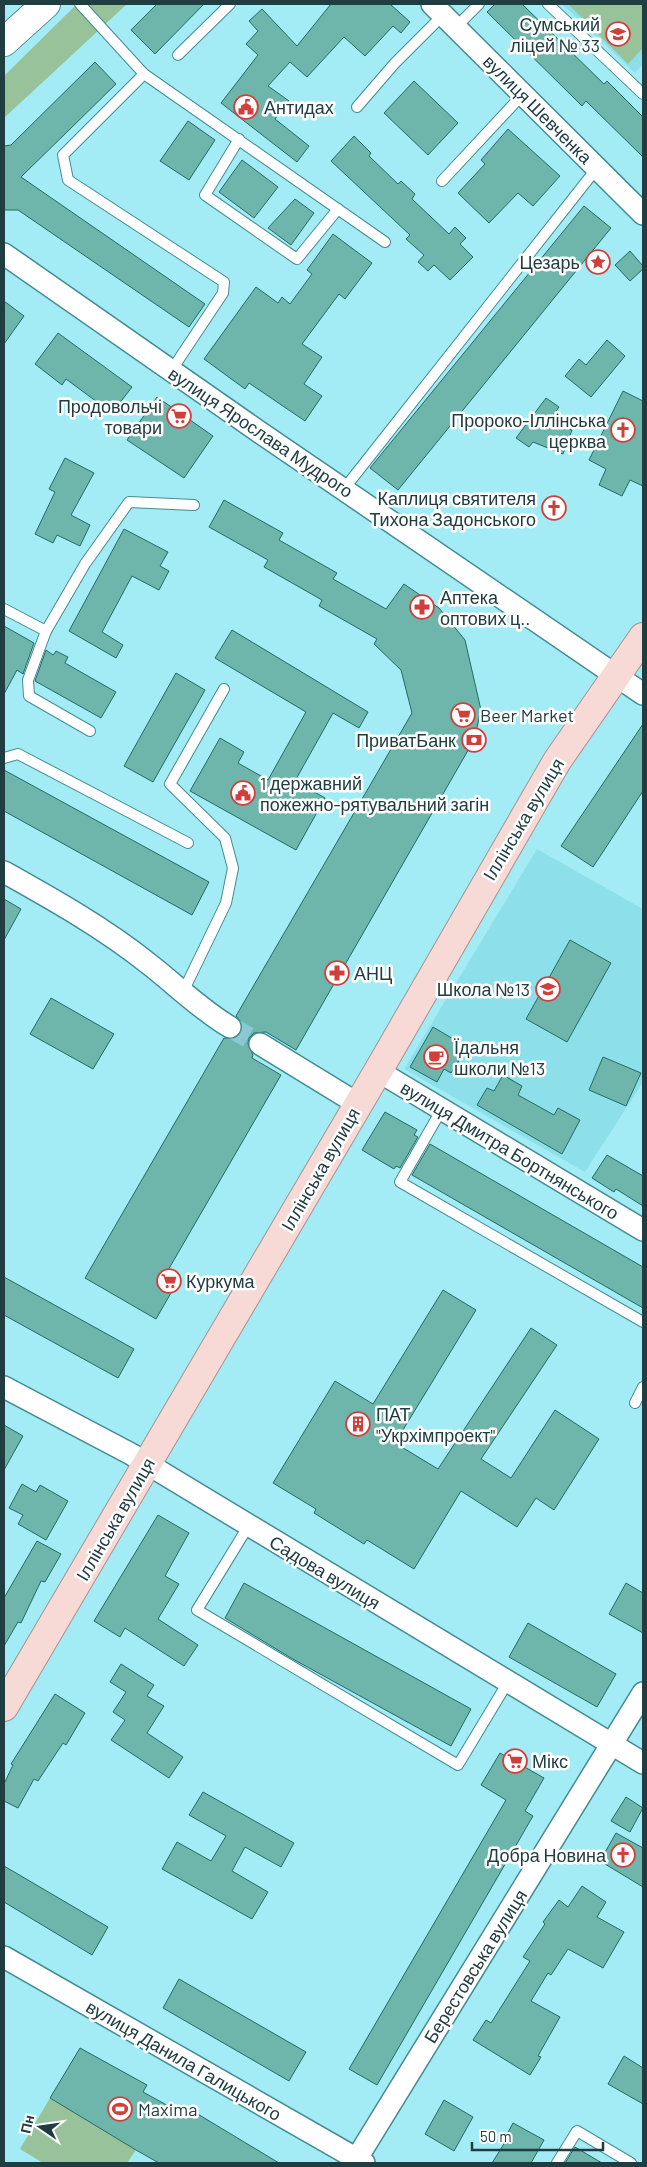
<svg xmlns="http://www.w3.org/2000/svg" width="647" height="2167" font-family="Barlow,sans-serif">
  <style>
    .built { fill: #8de0ea }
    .green { fill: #98c299 }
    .building { fill: #6eb5ac; stroke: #226c65 }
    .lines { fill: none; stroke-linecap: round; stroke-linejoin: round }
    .street-tunnel { stroke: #8ac9d1; stroke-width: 21; stroke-dasharray: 21 11; stroke-linecap: butt }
    .lane-casing { stroke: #448c94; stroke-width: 12 }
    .street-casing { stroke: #448c94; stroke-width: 24 }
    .secondary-casing { stroke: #448c94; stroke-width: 30 }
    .primary-casing { stroke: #a8928f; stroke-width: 30 }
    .lane { stroke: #fff; stroke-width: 10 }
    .street { stroke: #fff; stroke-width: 21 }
    .secondary { stroke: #fff; stroke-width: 28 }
    .primary { stroke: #f7d9d5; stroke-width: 28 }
    .labels { text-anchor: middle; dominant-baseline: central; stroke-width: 5; stroke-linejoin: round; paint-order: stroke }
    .poi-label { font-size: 18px; fill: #203d41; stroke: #fff; text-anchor: start }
    .street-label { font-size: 18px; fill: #203d41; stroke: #fff }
  </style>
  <rect width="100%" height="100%" fill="#a4ecf5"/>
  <g class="built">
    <path d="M562,4h81v60l-8,9z"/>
    <path d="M537,849l106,60v173l-58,90 -181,-103z"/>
  </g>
  <g class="green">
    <path d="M77,4h50l-123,114v-42z"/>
    <path d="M568,4h75v44l-15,16z"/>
    <path d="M50,2098l86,52 -9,13h-84l-23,-14z"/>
  </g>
  <g class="building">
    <path d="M157,4h47l-49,50 -24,-24z"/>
    <path d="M331,4h59l20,18 -9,11 -8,-7 -28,30 -21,-19 -37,40 -17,-15 -22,24 21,15 -14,18 34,27 -12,16 -76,-59 37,-48 -12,-11 12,-13 -9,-10 13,-12 35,37z"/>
    <path d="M495,4h27l82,80 3,-3 36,36v40l-57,-56 -4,5 -95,-94z"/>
    <path d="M95,62l21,22 -95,93 184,127 -16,23 -171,-117h-14v-64l7,-1z"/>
    <path d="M414,81l44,42 -30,32 -44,-42z"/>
    <path d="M188,121l27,19 -26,40 -29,-19z"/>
    <path d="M508,129l52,47 -27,30 -15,-13 -29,30 -31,-30 27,-29 -4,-4z"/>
    <path d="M354,136l17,17 -2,3 29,28 3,-3 14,13 -3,5 37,35 6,-7 11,11 -6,6 13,13 -23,23 -16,-15 -6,6 -10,-9 6,-7 -18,-16 4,-4 -79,-74z"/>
    <path d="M242,160l36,27 -24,31 -35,-26z"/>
    <path d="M295,199l19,14 -23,32 -23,-17z"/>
    <path d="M584,206l27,22 -213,262 -28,-22z"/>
    <path d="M333,234l39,29 -27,36 -6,-5 -37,50 20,13 -18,27 18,12 -17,25 -56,-38 -4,6 -41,-30 52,-72 22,16 4,-6 8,7 22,-30 -5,-4z"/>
    <path d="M630,251l13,15v3l-13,12 -15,-16z"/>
    <path d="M4,301l20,15 -20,28z"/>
    <path d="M58,333l74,54 -20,26 -46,-34 -4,6 -27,-21z"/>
    <path d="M607,340l18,16 -34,41 -26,-21 14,-17 7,6z"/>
    <path d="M623,391l20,10v85l-13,-6 -8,16 -23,-11 7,-16 -17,-9z"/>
    <path d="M157,397l56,39 -29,42 -57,-38z"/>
    <path d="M546,398l13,9 -10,14 23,9 -9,24 -30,-12 -4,5 -13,-9z"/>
    <path d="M65,458l29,15 -23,42 19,10 -10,21 -23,-11 -4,8 -18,-9 20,-42 -6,-3z"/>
    <path d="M224,500l59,33 -4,7 58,33 -4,6 53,30 18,-25 35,24 26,32 16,70 -7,30 -178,310 -30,-18 -12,1 -5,5 -1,6 5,11 -1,3 29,17 -114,197 12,7 -23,40 -71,-41 139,-240h11l6,-5v-11l-5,-6 176,-303 -11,-43 -27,-26 3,-5 -58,-33 3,-6 -58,-33 4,-7 -59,-33z"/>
    <path d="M124,529l44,23 -8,14 9,5 -10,19 -27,-14 -30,56 21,13 -7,13 -47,-27z"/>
    <path d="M4,626l30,17 -11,31 -6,-4 -13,24z"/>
    <path d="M232,630l136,82 -9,16 -26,-15 -38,68 30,17 -29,52 -106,-59 30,-53 24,14 -6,11 30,17 38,-68 -91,-54z"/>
    <path d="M46,650l7,5 3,-4 12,6 -3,6 51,29 -15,26 -66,-37z"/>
    <path d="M176,673l29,17 -52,92 -29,-16z"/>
    <path d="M643,724v67l-50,76 -32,-21z"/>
    <path d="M4,770l205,112 -17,33 -188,-104z"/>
    <path d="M4,899l17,10 -17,31z"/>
    <path d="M570,940l41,23 -44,79 -41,-23z"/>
    <path d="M51,998l63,36 -21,35 -63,-35z"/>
    <path d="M433,1027l27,16 -7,11 7,5 -9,14 -7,-4 -7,13 -27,-15z"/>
    <path d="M603,1057l38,16 -15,33 -37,-16z"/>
    <path d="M503,1075l19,11 -4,9 36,20 4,-7 22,12 -18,34 -85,-49 10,-17 7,3z"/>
    <path d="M385,1112l32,18 -3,5 4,2 -18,31 -4,-2 -2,3 -32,-19z"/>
    <path d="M430,1144l213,123v41l-231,-133z"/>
    <path d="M607,1155l36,21v30l-27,-17 -2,3 -22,-14z"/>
    <path d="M4,1277l130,72 -16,29 -114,-63z"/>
    <path d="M443,1290l33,20 -81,133 43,26 93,-141 26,17 -76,114 30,19 44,-68 44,29 -45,71 -18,-12 -19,29 -56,-36 -47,78 -47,-29 -3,4 -50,-31 2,-4 -43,-26 62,-102 38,23z"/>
    <path d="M4,1425l19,11 -19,34z"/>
    <path d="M22,1484l14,8 4,-7 28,16 -22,39 -28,-16 5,-9 -14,-7z"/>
    <path d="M158,1515l31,18 -24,43 14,8 -21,35 40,26 -14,21 -59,-38 -5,9 -26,-16z"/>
    <path d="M37,1541l24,13 -16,28 -4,-1 -20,42 -3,-1 -14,24v-48z"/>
    <path d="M244,1583l227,126 -20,37 -160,-88 -66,-40z"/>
    <path d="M626,1583l17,10v40l-34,-19z"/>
    <path d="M528,1623l88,51 -19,33 -88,-50z"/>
    <path d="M121,1664l33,21 -7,11 17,10 -17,27 36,24 -14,21 -58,-38 14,-20 -12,-8 13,-20 -16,-10z"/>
    <path d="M55,1694l30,19 -19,32 -3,-2 -25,38 -4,-2 -16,29 -14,-7v-17l9,-19 -2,-1z"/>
    <path d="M500,1753l44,25 -19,33 8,5 -156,269 -28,-16 157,-269 -25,-15z"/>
    <path d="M203,1792l91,51 -13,24 -36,-20 -13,24 36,21 -16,27 -90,-50 15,-27 34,19 15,-25 -37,-21z"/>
    <path d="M626,1797l17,11 -13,24 -19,-11z"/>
    <path d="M616,1833l27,15v39l-43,-26z"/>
    <path d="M4,1866l104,61 -16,28 -88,-53z"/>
    <path d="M582,1886l24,16 -9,15 27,15 -21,36 -35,-19 -17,26 -3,-2 -17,28 29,16 -22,39 3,1 -11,18 -57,-35 13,-20 5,3 39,-62 -7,-4 22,-33 -2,-2 16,-22 9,7z"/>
    <path d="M179,1979l127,73 -17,29 -126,-73z"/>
    <path d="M80,2048l67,37 -4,7 49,27 4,-6 83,50h-120l-23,-13 -86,-52z"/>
    <path d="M624,2056l19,12v36l-35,-20z"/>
    <path d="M444,2100l29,17 -19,34 -29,-17z"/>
    <path d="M513,2123l31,17 -13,23h-39l15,-24 -2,-1z"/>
    <path d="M575,2147l27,16h-37z"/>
  </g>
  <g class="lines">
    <path class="street-tunnel" d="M230,1027l30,17"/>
    <g class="lane-casing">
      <g id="lane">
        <path d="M80,4l64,70 241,168"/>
        <path d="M548,4l95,90"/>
        <path d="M456,27l23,-23"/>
        <path d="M178,55l52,-51"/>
        <path d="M144,74l-81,81 5,25 156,102 -1,11 -52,78"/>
        <path d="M357,107l38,-44 48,-48"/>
        <path d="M239,139l-34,56 92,64 41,-50"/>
        <path d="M442,181l81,-87"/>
        <path d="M344,489l253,-321"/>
        <path d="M4,609l42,22 39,-67 44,-62 65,3"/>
        <path d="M46,631l-18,49 1,16 61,35"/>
        <path d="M4,758l14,-4 170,89"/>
        <path d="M183,992l43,-89 7,-35 -8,-30 -55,-54 54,-95"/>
        <path d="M442,1109l-42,73 243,140"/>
        <path d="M635,1403l8,-16"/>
        <path d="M249,1525l-52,85 261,155 50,-83"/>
        <path d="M557,2163l20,-32 54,32"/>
      </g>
    </g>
    <g class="street-casing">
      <g id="street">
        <path d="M432,4l211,210"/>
        <path d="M4,254l251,175 388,265"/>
        <path d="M4,872c50,28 100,56 145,92 27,21 52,46 81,63"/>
        <path d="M260,1044l98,60"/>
        <path d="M378,1071l265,159"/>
        <path d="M4,1387l127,67 512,309"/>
        <path d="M4,1957l360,206"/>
        <path d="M354,2163l289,-470"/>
      </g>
    </g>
    <g class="secondary-casing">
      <path id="secondary" d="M4,42l42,-38"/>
    </g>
    <g class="primary-casing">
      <path id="primary" d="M4,1707l374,-636 179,-310 86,-124"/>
    </g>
    <use href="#lane" class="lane"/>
    <use href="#street" class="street"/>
    <use href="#secondary" class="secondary"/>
    <use href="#primary" class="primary"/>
  </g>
  <defs>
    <g id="school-ring" transform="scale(1.25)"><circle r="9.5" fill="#fff" stroke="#cf403d" stroke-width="1.5"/><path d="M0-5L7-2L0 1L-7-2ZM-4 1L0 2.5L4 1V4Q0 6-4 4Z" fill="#cf403d"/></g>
    <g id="civic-ring" transform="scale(1.25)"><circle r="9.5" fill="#fff" stroke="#cf403d" stroke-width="1.5"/><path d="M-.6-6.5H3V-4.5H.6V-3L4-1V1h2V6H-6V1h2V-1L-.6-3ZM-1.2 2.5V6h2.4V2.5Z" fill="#cf403d"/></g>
    <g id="sight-ring" transform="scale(1.25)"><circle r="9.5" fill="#fff" stroke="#cf403d" stroke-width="1.5"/><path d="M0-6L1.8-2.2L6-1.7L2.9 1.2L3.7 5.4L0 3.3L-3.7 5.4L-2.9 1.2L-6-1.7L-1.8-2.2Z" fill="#cf403d"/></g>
    <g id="supermarket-ring" transform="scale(1.25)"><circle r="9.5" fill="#fff" stroke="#cf403d" stroke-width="1.5"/><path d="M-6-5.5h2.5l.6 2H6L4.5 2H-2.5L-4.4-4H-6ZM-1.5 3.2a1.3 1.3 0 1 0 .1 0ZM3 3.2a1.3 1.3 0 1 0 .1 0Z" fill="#cf403d"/></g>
    <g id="church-ring" transform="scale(1.25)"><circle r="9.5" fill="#fff" stroke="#cf403d" stroke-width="1.5"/><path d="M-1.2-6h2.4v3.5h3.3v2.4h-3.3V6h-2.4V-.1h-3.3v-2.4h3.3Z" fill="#cf403d"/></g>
    <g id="pharmacy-ring" transform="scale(1.25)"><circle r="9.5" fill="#fff" stroke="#cf403d" stroke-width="1.5"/><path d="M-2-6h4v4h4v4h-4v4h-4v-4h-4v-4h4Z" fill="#cf403d"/></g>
    <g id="bank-ring" transform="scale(1.25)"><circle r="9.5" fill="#fff" stroke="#cf403d" stroke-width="1.5"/><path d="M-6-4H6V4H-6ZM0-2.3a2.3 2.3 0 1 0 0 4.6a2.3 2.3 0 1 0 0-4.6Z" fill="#cf403d"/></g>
    <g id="cafe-ring" transform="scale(1.25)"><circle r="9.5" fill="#fff" stroke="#cf403d" stroke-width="1.5"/><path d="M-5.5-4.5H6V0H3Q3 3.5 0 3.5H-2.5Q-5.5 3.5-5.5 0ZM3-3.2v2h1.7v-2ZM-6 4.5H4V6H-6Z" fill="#cf403d"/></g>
    <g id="building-ring" transform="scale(1.25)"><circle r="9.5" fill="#fff" stroke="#cf403d" stroke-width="1.5"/><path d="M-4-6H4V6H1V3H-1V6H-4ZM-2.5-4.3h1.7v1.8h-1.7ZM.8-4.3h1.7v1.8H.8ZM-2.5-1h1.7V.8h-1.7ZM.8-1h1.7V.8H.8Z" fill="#cf403d"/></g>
    <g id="stadium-ring" transform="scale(1.25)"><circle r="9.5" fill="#fff" stroke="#cf403d" stroke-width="1.5"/><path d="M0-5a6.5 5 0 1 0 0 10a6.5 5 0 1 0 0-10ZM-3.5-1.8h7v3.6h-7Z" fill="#cf403d"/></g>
  </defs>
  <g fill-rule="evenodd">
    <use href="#school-ring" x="618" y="34"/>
    <use href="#civic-ring" x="246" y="107"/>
    <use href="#sight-ring" x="598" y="262"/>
    <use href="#supermarket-ring" x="179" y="416"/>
    <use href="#church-ring" x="623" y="430"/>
    <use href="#church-ring" x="554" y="508"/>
    <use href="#pharmacy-ring" x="422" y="607"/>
    <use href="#supermarket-ring" x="463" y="715"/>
    <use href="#bank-ring" x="474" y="740"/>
    <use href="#civic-ring" x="243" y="793"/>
    <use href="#pharmacy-ring" x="337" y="973"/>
    <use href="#school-ring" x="548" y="989"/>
    <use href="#cafe-ring" x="436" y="1057"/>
    <use href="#supermarket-ring" x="169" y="1281"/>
    <use href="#building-ring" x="358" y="1424"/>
    <use href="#supermarket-ring" x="515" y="1761"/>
    <use href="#church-ring" x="623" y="1855"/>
    <use href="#stadium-ring" x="120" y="2109"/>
  </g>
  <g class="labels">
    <g class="poi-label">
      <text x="600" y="24" text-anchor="end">Сумський<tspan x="600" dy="21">ліцей № 33</tspan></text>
      <text x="264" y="107">Антидах</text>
      <text x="580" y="262" text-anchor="end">Цезарь</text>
      <text x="162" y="406" text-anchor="end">Продовольчі<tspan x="162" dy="21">товари</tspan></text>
      <text x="606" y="420" text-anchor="end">Пророко-Іллінська<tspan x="606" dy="21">церква</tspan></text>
      <text x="536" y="498" text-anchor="end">Каплиця святителя<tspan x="536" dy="21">Тихона Задонського</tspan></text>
      <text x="440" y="597">Аптека<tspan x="440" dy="21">оптових ц..</tspan></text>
      <text x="480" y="715">Beer Market</text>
      <text x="456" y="740" text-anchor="end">ПриватБанк</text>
      <text x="260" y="783">1 державний<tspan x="260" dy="21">пожежно-рятувальний загін</tspan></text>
      <text x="354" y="973">АНЦ</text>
      <text x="530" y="989" text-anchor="end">Школа №13</text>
      <text x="454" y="1047">Їдальня<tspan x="454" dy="21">школи №13</tspan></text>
      <text x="186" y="1281">Куркума</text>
      <text x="376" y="1414">ПАТ<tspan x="376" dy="21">"Укрхімпроект"</tspan></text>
      <text x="532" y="1761">Мікс</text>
      <text x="606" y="1855" text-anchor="end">Добра Новина</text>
      <text x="138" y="2109">Maxima</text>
    </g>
    <g class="street-label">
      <text transform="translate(538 109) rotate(45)">вулиця Шевченка</text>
      <text transform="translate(261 432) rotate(34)">вулиця Ярослава Мудрого</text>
      <text transform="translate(523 819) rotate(-59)">Іллінська вулиця</text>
      <text transform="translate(510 1150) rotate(31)">вулиця Дмитра Бортнянського</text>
      <text transform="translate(320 1169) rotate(-60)">Іллінська вулиця</text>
      <text transform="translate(115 1519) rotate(-60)">Іллінська вулиця</text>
      <text transform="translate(325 1572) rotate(31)">Садова вулиця</text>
      <text transform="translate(475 1966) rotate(-58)">Берестовська вулиця</text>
      <text transform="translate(184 2060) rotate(30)">вулиця Данила Галицького</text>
    </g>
  </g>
  <rect width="647" height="2167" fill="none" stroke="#203d41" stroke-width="10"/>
  <g transform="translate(40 2127) rotate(283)" stroke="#ffffff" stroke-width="4" paint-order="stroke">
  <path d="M0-4L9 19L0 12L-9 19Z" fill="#203d41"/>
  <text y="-8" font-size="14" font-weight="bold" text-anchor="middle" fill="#203d41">Пн</text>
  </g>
  <path d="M472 2142v8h131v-8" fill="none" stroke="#203d41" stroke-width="2.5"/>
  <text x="480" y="2142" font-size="15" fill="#203d41" stroke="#ffffff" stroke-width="4" paint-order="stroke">50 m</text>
</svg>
